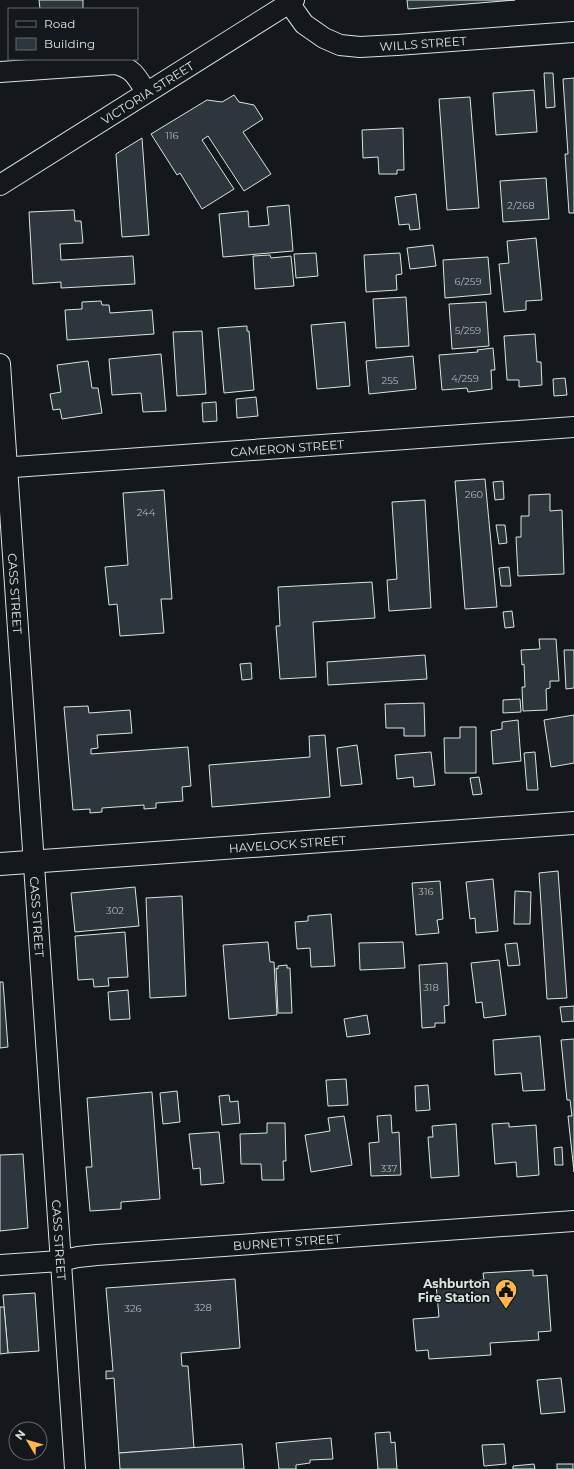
<svg xmlns="http://www.w3.org/2000/svg" width="574" height="1469" font-family="Montserrat,sans-serif">
  <style>
    .building { fill: #2c363c; stroke: #d8e6dc }
    .lines { fill: none; stroke-linecap: round; stroke-linejoin: round }
    .minor-casing { stroke: #d8e6dc; stroke-width: 22 }
    .tertiary-casing { stroke: #d8e6dc; stroke-width: 24 }
    .minor { stroke: #14181c; stroke-width: 20 }
    .tertiary { stroke: #14181c; stroke-width: 22 }
    .labels { text-anchor: middle; dominant-baseline: central; stroke-width: 3; stroke-linejoin: round; paint-order: stroke }
    .number-label { font-size: 10px; fill: #adbab4 }
    .street-label { font-size: 12px; fill: #d8e6dc; stroke: #14181c }
    .poi-label { font-size: 12px; font-weight: bold; fill: #d8e6dc; stroke: #14181c; text-anchor: end }
  </style>
  <rect width="100%" height="100%" fill="#14181c"/>
  <g class="building">
    <path d="M39,0h44v9h-43z"/>
    <path d="M407,0h108l-107,9z"/>
    <path d="M544,73h9l2,34 -9,1z"/>
    <path d="M574,78v135h-5l-4,-59h3l-5,-75z"/>
    <path d="M534,90l3,42 -41,3 -3,-42z"/>
    <path d="M234,95l5,7 15,3 9,14 -20,13 28,42 -27,17 -36,-55 -6,4 32,49 -32,20 -22,-36 -3,2 -26,-41 56,-34 15,2z"/>
    <path d="M470,97l9,111 -32,2 -8,-111z"/>
    <path d="M403,128l1,42h-7v4h-18l-1,-17 -15,1 -1,-28z"/>
    <path d="M142,138l7,97 -27,2 -6,-83z"/>
    <path d="M546,178l3,41 -46,3 -3,-41z"/>
    <path d="M416,194l4,35 -10,1 -1,-6 -10,1 -4,-28z"/>
    <path d="M289,205l4,46 -70,6 -4,-43 29,-3 1,16 20,-2 -2,-18z"/>
    <path d="M74,210l1,11h6l2,22 -23,1 1,16 72,-4 2,28 -74,4v-6l-28,2 -4,-72z"/>
    <path d="M536,238l6,62 -16,1v9l-22,2 -5,-48 10,-1 -2,-22z"/>
    <path d="M433,245l3,21 -26,3 -3,-21z"/>
    <path d="M316,253l2,23 -22,2 -2,-24z"/>
    <path d="M400,253l2,21 -6,1 1,15 -31,2 -2,-37z"/>
    <path d="M270,255l1,3 20,-2 3,30 -39,3 -2,-33z"/>
    <path d="M488,257l3,37 -46,4 -2,-38z"/>
    <path d="M406,297l3,49 -33,2 -3,-49z"/>
    <path d="M101,301l1,4h7l1,8 42,-3 2,24 -87,6 -2,-30 17,-1v-7z"/>
    <path d="M486,302l3,44 -37,3 -3,-45z"/>
    <path d="M345,322l5,64 -33,3 -6,-64z"/>
    <path d="M247,326v5h2l5,59 -30,3 -6,-65z"/>
    <path d="M202,331l4,63 -29,2 -4,-64z"/>
    <path d="M535,334l2,28h4l1,23 -23,2v-7h-12l-3,-44z"/>
    <path d="M493,348l2,22h-4l1,19 -24,3 -1,-4 -25,2 -3,-35 39,-3 -1,-2z"/>
    <path d="M161,354l5,57 -23,1 -2,-19 -29,2 -3,-36z"/>
    <path d="M413,356l3,33 -47,5 -3,-33z"/>
    <path d="M88,361l4,27h6l4,25 -40,6 -2,-10 -7,1 -3,-16 11,-2 -4,-27z"/>
    <path d="M565,378l2,17 -13,1 -1,-17z"/>
    <path d="M256,397l2,19 -21,2 -1,-19z"/>
    <path d="M216,402l1,19 -14,1 -1,-19z"/>
    <path d="M485,479l12,128 -32,2 -10,-128z"/>
    <path d="M503,481l1,18 -9,1 -2,-18z"/>
    <path d="M164,490l8,109h-11l3,34 -44,3 -3,-32 -8,1 -4,-38 23,-2 -5,-72z"/>
    <path d="M550,494v17l12,-1 2,64 -46,2 -2,-39h5v-21h8v-21z"/>
    <path d="M425,500l6,108 -42,3 -2,-31 10,-1 -5,-77z"/>
    <path d="M496,525h9l2,18 -8,1z"/>
    <path d="M509,567l2,19h-10l-2,-18z"/>
    <path d="M372,582l3,36 -62,4 3,55 -36,2 -4,-53h4l-2,-39z"/>
    <path d="M512,611l2,16 -9,1 -2,-16z"/>
    <path d="M539,639h17l3,42h-9v7l-4,1 1,21 -24,1 -1,-24h3l-1,-23 -2,1 -1,-15 19,-1z"/>
    <path d="M564,650h10v38l-8,1z"/>
    <path d="M425,655l2,24 -99,6 -1,-23z"/>
    <path d="M251,663l1,16 -10,1 -2,-16z"/>
    <path d="M520,699l1,13 -18,1v-13z"/>
    <path d="M424,703l1,33h-21v-8h-18l-1,-24z"/>
    <path d="M88,706l1,7 41,-3 2,23 -35,2 1,13 -7,1v5l97,-7 3,39 -9,1 1,14 -27,2v5l-12,1v-4l-42,3v4l-12,1v-4l-17,1 -9,-103z"/>
    <path d="M574,715v48l-23,4 -7,-47z"/>
    <path d="M518,720l3,41 -28,3 -2,-33 11,-2v-7z"/>
    <path d="M460,727h16v46h-31l-1,-35h16z"/>
    <path d="M325,735l5,62 -118,10 -3,-42 101,-8 -1,-21z"/>
    <path d="M357,745l5,39 -21,2 -4,-38z"/>
    <path d="M431,752l4,33 -21,2 -1,-10 -16,2 -2,-24z"/>
    <path d="M535,752l3,38h-11l-3,-37z"/>
    <path d="M479,777l3,17 -9,1 -3,-17z"/>
    <path d="M558,871l9,127 -20,1 -8,-126z"/>
    <path d="M493,879l5,52 -22,2 -1,-15 -5,1 -4,-37z"/>
    <path d="M440,881l3,38 -6,1 2,13 -23,2 -4,-52z"/>
    <path d="M135,887l4,39 -64,6 -4,-39z"/>
    <path d="M515,891l16,1 -1,32h-16z"/>
    <path d="M182,896l4,100 -36,2 -4,-100z"/>
    <path d="M331,914l4,52 -24,1 -1,-19 -13,1 -2,-27 13,-1v-5z"/>
    <path d="M125,932l3,45 -20,1 1,8 -15,1 -1,-8 -15,1 -3,-44z"/>
    <path d="M268,942l2,20h4l3,53 -48,4 -6,-74z"/>
    <path d="M403,942l2,26 -45,2 -1,-27z"/>
    <path d="M517,943l3,22 -12,1 -3,-22z"/>
    <path d="M499,960l7,55 -22,3 -2,-16 -6,1 -5,-40z"/>
    <path d="M447,963l2,42 -5,1 1,17h-10v4l-13,1 -3,-63z"/>
    <path d="M287,965v3h3l2,45h-14l-2,-45 2,1v-3z"/>
    <path d="M0,982h3l5,65 -8,1z"/>
    <path d="M128,990l2,29 -20,1 -2,-28z"/>
    <path d="M574,1006v15l-12,1 -2,-15z"/>
    <path d="M367,1015l3,19 -23,3 -3,-18z"/>
    <path d="M540,1036l5,54 -22,1 -2,-18 -26,2 -2,-35z"/>
    <path d="M574,1039v133l-6,-56h4l-2,-16h-3l-6,-60z"/>
    <path d="M346,1079l2,26 -20,1 -2,-26z"/>
    <path d="M428,1085l2,25 -14,1 -1,-25z"/>
    <path d="M177,1091l3,31 -17,2 -3,-31z"/>
    <path d="M152,1092l8,107 -39,3v7l-31,2 -4,-44h6l-5,-69z"/>
    <path d="M229,1095l1,7 8,-1 2,22 -18,2 -3,-29z"/>
    <path d="M391,1115l1,18 7,-1 2,43 -30,1 -2,-33 10,-1 -2,-26z"/>
    <path d="M344,1116l8,49 -41,7 -6,-37 25,-4 -2,-13z"/>
    <path d="M267,1123h18l1,38h-3l1,19h-22l-1,-16h-20l-1,-30 27,-1z"/>
    <path d="M509,1123v4l27,-2 3,50 -22,2 -1,-15 -21,2 -3,-40z"/>
    <path d="M456,1124l3,52 -28,2 -3,-41h5l-1,-11z"/>
    <path d="M219,1132l5,51 -23,2 -1,-17 -7,1 -4,-35z"/>
    <path d="M562,1147l1,18h-8l-1,-17z"/>
    <path d="M23,1154l5,74 -28,3v-76z"/>
    <path d="M533,1270v6l14,-1 4,56 -13,1 1,8 -49,3 1,12 -62,4 -1,-9 -12,1 -3,-32 26,-2 -3,-33 48,-4 -1,-7z"/>
    <path d="M235,1279l5,69 -59,5 1,13h6l6,82 -75,5 -5,-75 -8,1v-8h7l-7,-83z"/>
    <path d="M35,1293l4,58 -31,2 -5,-58z"/>
    <path d="M0,1307h4l4,46 -8,1z"/>
    <path d="M561,1378l4,34 -24,2 -4,-34z"/>
    <path d="M390,1432l1,11 4,-1 2,27h-19l-3,-36z"/>
    <path d="M331,1438l2,21 -23,1v3l-14,2v4h-17l-3,-26z"/>
    <path d="M242,1444l2,25h-124l-1,-16z"/>
    <path d="M504,1444l2,20 -22,2 -2,-21z"/>
    <path d="M534,1464l1,5h-22v-3z"/>
    <rect x="557" y="1464" width="16" height="5"/>
  </g>
  <g class="lines">
    <g class="minor-casing">
      <g id="minor">
        <path id="s1" d="M289,3l15,21 20,14 16,7 20,2 37,-2 177,-13"/>
        <path d="M0,72l115,-8c18,4 22,13 31,28"/>
        <path id="s2" d="M0,185l294,-185"/>
        <path id="s3" d="M0,364l75,1105"/>
        <path id="s4" d="M0,468l574,-41"/>
        <path id="s5" d="M0,1265l60,-4 18,-4 19,-2 477,-34"/>
      </g>
    </g>
    <g class="tertiary-casing">
      <g id="tertiary">
        <path id="s6" d="M0,864l574,-41"/>
      </g>
    </g>
    <use href="#minor" class="minor"/>
    <use href="#tertiary" class="tertiary"/>
  </g>
  <defs>
    <g id="civic-pin" transform="scale(1.15)"><path d="M0 17L-7.5 6A9.5 9.5 0 1 1 7.5 6Z" fill="#ffb74d" stroke="#14181c"/><path d="M-.6-6.5H3V-4.5H.6V-3L4-1V1h2V6H-6V1h2V-1L-.6-3ZM-1.2 2.5V6h2.4V2.5Z" fill="#111"/></g>
  </defs>
  <g fill-rule="evenodd">
    <use href="#civic-pin" x="506" y="1290"/>
  </g>
  <g class="labels">
    <g class="number-label">
      <text x="172" y="135">116</text>
      <text x="521" y="205">2/268</text>
      <text x="468" y="281">6/259</text>
      <text x="468" y="330">5/259</text>
      <text x="465" y="378">4/259</text>
      <text x="390" y="380">255</text>
      <text x="474" y="494">260</text>
      <text x="146" y="512">244</text>
      <text x="426" y="891">316</text>
      <text x="115" y="910">302</text>
      <text x="431" y="987">318</text>
      <text x="389" y="1168">337</text>
      <text x="203" y="1307">328</text>
      <text x="133" y="1308">326</text>
    </g>
    <g class="street-label">
      <text stroke="none"><textPath href="#s1" startOffset="151">WILLS STREET</textPath></text>
      <text stroke="none"><textPath href="#s2" startOffset="174">VICTORIA STREET</textPath></text>
      <text stroke="none"><textPath href="#s4" startOffset="288">CAMERON STREET</textPath></text>
      <text stroke="none"><textPath href="#s3" startOffset="230">CASS STREET</textPath></text>
      <text stroke="none"><textPath href="#s6" startOffset="288">HAVELOCK STREET</textPath></text>
      <text stroke="none"><textPath href="#s3" startOffset="554">CASS STREET</textPath></text>
      <text stroke="none"><textPath href="#s3" startOffset="878">CASS STREET</textPath></text>
      <text stroke="none"><textPath href="#s5" startOffset="288">BURNETT STREET</textPath></text>
    </g>
    <g class="poi-label">
      <text x="490" y="1283">Ashburton<tspan x="490" dy="14">Fire Station</tspan></text>
    </g>
  </g>
  <rect x="8" y="8" width="130" height="52" fill="#14181c" stroke="#626a69"/>
  <rect x="16" y="21" width="20" height="6" fill="#14181c" stroke="#626a69"/>
  <text x="44" y="28" font-size="12" fill="#d8e6dc">Road</text>
  <rect x="16" y="38" width="20" height="12" fill="#2c363c" stroke="#626a69"/>
  <text x="44" y="48" font-size="12" fill="#d8e6dc">Building</text>
  <g transform="translate(28 1441) rotate(308)"><circle r="19" fill="#14181c" stroke="#626a69"/>
  <path d="M0-3L7 15L0 10L-7 15Z" fill="#ffb74d"/>
  <text y="-6" font-size="11" font-weight="bold" text-anchor="middle" fill="#d8e6dc">N</text>
  </g>
</svg>
